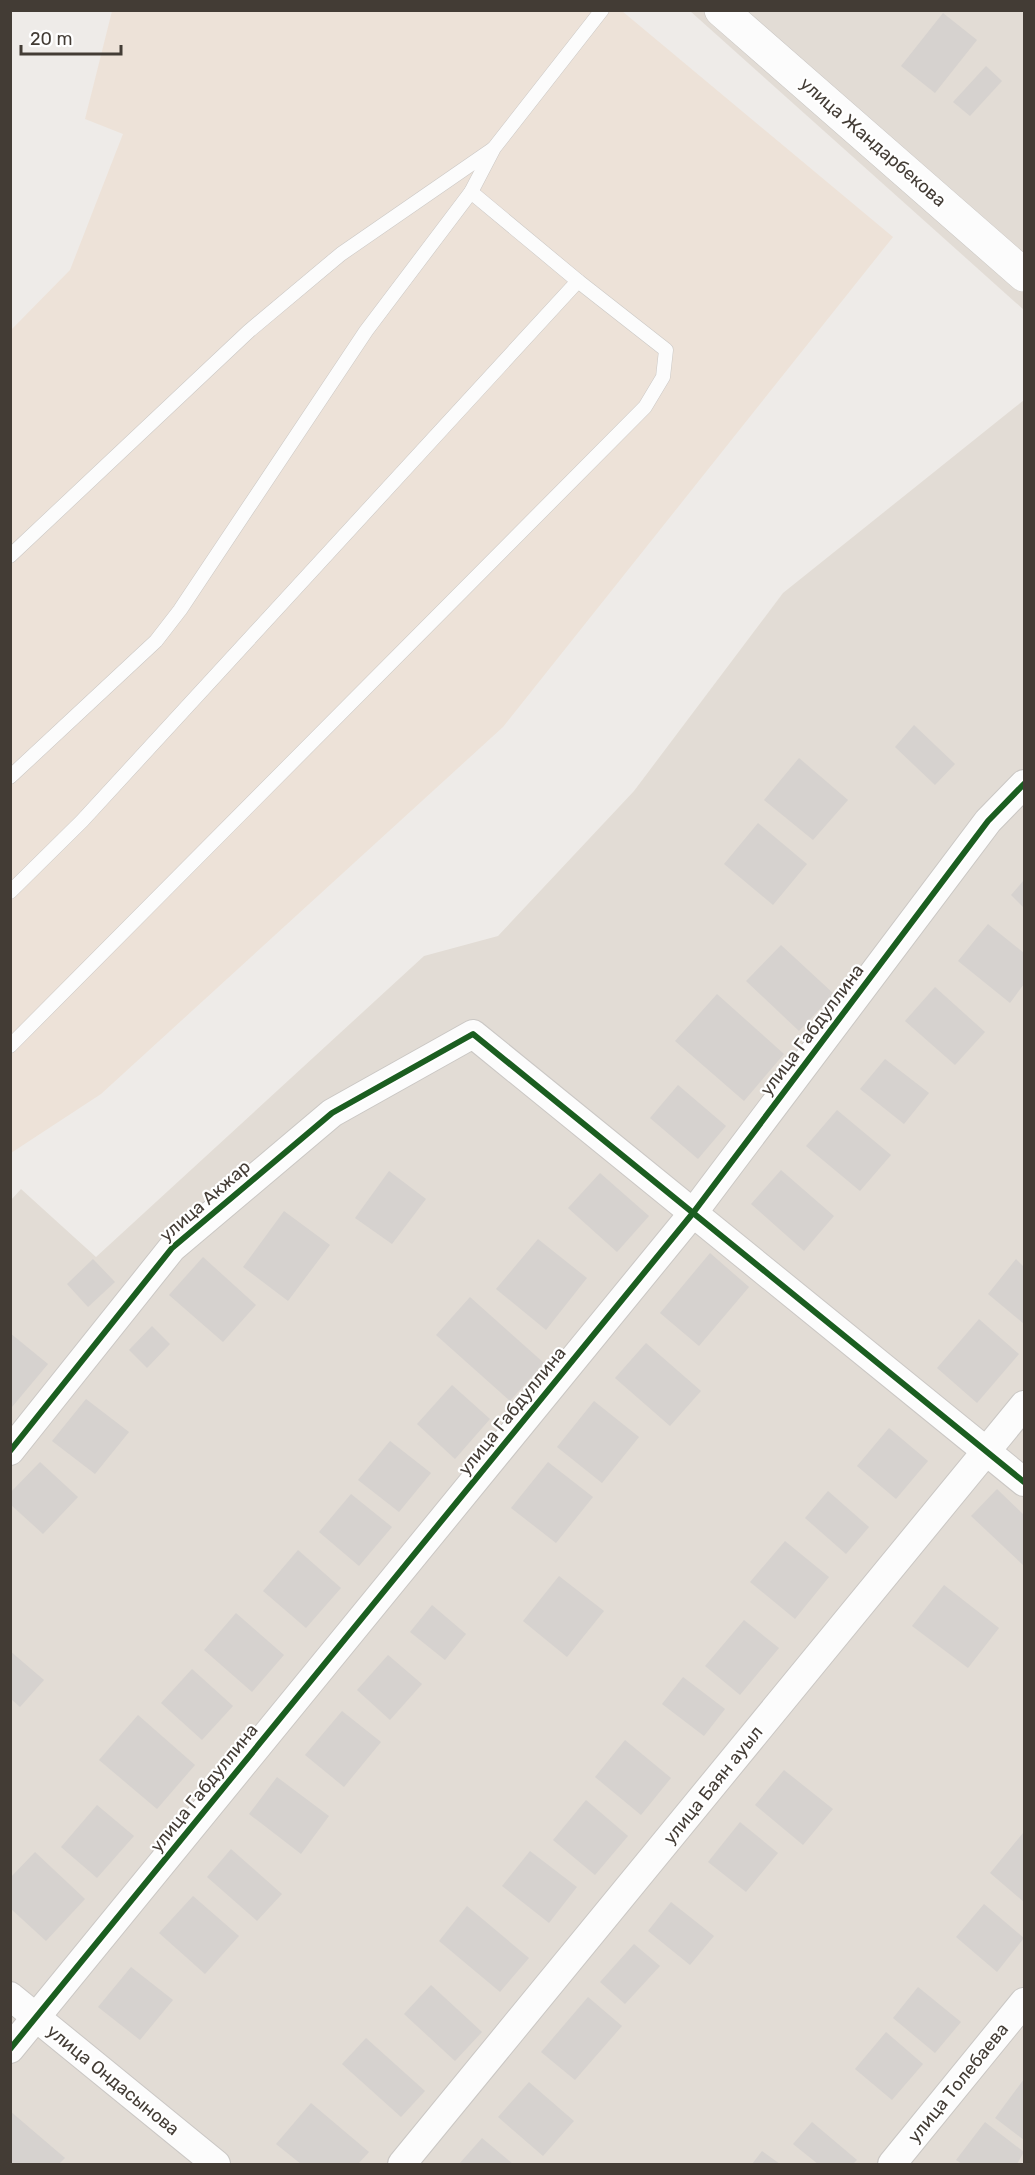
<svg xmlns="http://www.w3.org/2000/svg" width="1035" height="2175" font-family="Rubik,sans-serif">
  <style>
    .residential { fill: #e2dcd5 }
    .commercial { fill: #ede2d8 }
    .building { fill: #d6d2cf }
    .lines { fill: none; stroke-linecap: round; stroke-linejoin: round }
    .service-casing { stroke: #cac7c4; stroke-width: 15 }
    .minor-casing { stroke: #cac7c4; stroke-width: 30 }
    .tertiary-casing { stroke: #cac7c4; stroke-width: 34 }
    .service { stroke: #fcfcfc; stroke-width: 14 }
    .minor { stroke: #fcfcfc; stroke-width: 28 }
    .tertiary { stroke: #fcfcfc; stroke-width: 33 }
    .cycleway-casing { stroke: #fff; stroke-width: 10 }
    .cycleway { stroke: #1b5e20; stroke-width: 6 }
    .labels { text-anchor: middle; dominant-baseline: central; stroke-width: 4.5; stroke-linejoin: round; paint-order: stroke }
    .street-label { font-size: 18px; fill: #433c35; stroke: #fff }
  </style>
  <rect width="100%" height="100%" fill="#eeebe8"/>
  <g class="residential">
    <path d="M690,11h334v299z"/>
    <path d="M1024,400v1764h-1013v-964l10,-11 75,68 328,-301 74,-20 136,-145 149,-198z"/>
  </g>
  <path class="commercial" d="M112,11h510l271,226 -390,490 -402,367 -90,59v-823l59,-60 53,-136 -38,-15z"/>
  <g class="building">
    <path d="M943,13l34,27 -42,53 -34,-27z"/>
    <path d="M986,66l16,15 -32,35 -17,-14z"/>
    <path d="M914,725l41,39 -20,21 -40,-38z"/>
    <path d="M799,758l49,42 -35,40 -49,-40z"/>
    <path d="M758,823l49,41 -34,41 -49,-41z"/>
    <path d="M1024,880v28l-13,-13z"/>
    <path d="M988,924l36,29v31l-14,19 -52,-42z"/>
    <path d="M781,945l53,49 -35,37 -53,-50z"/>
    <path d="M935,987l50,45 -30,33 -50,-44z"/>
    <path d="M717,994l67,60 -40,47 -69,-60z"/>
    <path d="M885,1059l44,34 -25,31 -44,-35z"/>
    <path d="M678,1085l48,41 -28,33 -48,-41z"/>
    <path d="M837,1110l54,45 -31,36 -54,-45z"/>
    <path d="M781,1170l53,46 -30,35 -53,-47z"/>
    <path d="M389,1171l37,28 -34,45 -37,-26z"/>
    <path d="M600,1173l49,43 -32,36 -49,-44z"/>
    <path d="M284,1211l46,34 -42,56 -45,-34z"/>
    <path d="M538,1239l49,39 -41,52 -50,-41z"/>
    <path d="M710,1253l39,34 -50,59 -39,-33z"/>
    <path d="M203,1257l53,48 -33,37 -54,-47z"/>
    <path d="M93,1259l22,23 -27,25 -21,-23z"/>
    <path d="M1016,1259l8,8v57l-36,-30z"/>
    <path d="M470,1297l74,66 -34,38 -74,-66z"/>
    <path d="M979,1319l40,35 -42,49 -40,-35z"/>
    <path d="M152,1326l18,18 -23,24 -18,-18z"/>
    <path d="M10,1333l38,31 -36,43 -2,-1z"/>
    <path d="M646,1343l55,48 -31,35 -55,-48z"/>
    <path d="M452,1385l38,34 -35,40 -38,-35z"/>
    <path d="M86,1399l43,33 -34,42 -43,-33z"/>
    <path d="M594,1401l45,36 -37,46 -45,-36z"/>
    <path d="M889,1428l39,33 -32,38 -39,-33z"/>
    <path d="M390,1441l41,32 -32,39 -41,-32z"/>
    <path d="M40,1462l38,35 -35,37 -33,-30v-11z"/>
    <path d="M548,1462l45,35 -37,46 -45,-35z"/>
    <path d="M997,1489l27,26v51l-53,-50z"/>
    <path d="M828,1491l41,36 -23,27 -41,-36z"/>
    <path d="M351,1494l41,33 -33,39 -40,-34z"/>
    <path d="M785,1541l44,36 -34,42 -45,-37z"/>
    <path d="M298,1550l43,38 -35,40 -43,-37z"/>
    <path d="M559,1576l45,35 -37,46 -44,-36z"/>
    <path d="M944,1585l55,43 -31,40 -56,-42z"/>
    <path d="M432,1605l34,29 -21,26 -35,-28z"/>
    <path d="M236,1613l48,42 -32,37 -48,-42z"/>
    <path d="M744,1620l35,28 -39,47 -35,-29z"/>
    <path d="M10,1651l34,29 -24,27 -10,-9z"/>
    <path d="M388,1655l34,29 -32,36 -33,-30z"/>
    <path d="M192,1669l41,37 -31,34 -41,-37z"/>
    <path d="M683,1677l42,32 -21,27 -42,-32z"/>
    <path d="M342,1711l39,31 -37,45 -39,-32z"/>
    <path d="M138,1715l57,50 -38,44 -58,-49z"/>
    <path d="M625,1740l46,38 -30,37 -46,-38z"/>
    <path d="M784,1770l49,39 -30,36 -48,-40z"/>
    <path d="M277,1777l52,39 -28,38 -52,-40z"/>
    <path d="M586,1800l42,36 -33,39 -42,-35z"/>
    <path d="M97,1805l37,31 -37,42 -36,-31z"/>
    <path d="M740,1822l38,31 -32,39 -38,-30z"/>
    <path d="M1023,1833l1,1v68l-34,-29z"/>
    <path d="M231,1849l51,45 -25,27 -50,-44z"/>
    <path d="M530,1851l47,36 -28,36 -47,-37z"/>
    <path d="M35,1852l50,47 -39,42 -36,-33v-30z"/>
    <path d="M193,1896l46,40 -34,38 -46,-41z"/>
    <path d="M671,1902l43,34 -24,29 -42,-34z"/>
    <path d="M984,1904l40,34 -27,34 -41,-35z"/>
    <path d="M467,1906l62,52 -29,34 -61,-51z"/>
    <path d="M634,1944l26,22 -35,38 -25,-22z"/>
    <path d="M131,1967l42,33 -33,40 -42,-33z"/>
    <path d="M431,1985l51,47 -27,29 -51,-47z"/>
    <path d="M918,1987l43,35 -26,31 -42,-35z"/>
    <path d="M588,1997l34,29 -47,54 -34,-28z"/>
    <path d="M886,2032l37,32 -31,36 -37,-31z"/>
    <path d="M366,2038l59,53 -24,26 -59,-53z"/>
    <path d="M1024,2079v61l-29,-22z"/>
    <path d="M529,2082l45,39 -31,35 -45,-39z"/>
    <path d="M311,2103l58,49 -11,12h-57l-25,-20z"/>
    <path d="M10,2111l55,47 -6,6h-49z"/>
    <path d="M812,2122l45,38 -4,4h-35l-25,-20z"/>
    <path d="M985,2122l39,30 -7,12h-55l-6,-4z"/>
    <path d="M482,2138l31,26h-54z"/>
    <path d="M762,2151l18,13h-28z"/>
  </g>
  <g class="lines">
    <g class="service-casing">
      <g id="service">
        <path d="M10,556l239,-225 92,-77 152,-105"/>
        <path d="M10,777l146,-136 24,-31 186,-279 105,-139 23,-44 108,-138"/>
        <path d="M10,892l72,-71 496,-540"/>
        <path d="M10,1046l635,-639 18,-30 3,-27 -88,-69 -107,-89"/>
      </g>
    </g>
    <g class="minor-casing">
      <g id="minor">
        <path d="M10,1451l162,-203 160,-135 141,-79 551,448"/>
        <path d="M10,1996l206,168"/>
        <path d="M10,2049l683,-836 295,-392 36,-37"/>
        <path d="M402,2164l622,-759"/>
        <path d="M892,2164l132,-162"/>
      </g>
    </g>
    <g class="tertiary-casing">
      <path id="tertiary" d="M721,10l303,265"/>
    </g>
    <use href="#service" class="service"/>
    <use href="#minor" class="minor"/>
    <use href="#tertiary" class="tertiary"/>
    <g class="cycleway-casing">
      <g id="cycleway">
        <path d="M10,1451l162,-203 160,-135 141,-79 551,448"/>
        <path d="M10,2049l683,-836 295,-392 36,-37"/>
      </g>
    </g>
    <use href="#cycleway" class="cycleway"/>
  </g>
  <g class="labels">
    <g class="street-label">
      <text transform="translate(873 142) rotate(41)">улица Жандарбекова</text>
      <text transform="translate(812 1030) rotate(-53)">улица Габдуллина</text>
      <text transform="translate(205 1201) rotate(-41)">улица Акжар</text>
      <text transform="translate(512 1411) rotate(-51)">улица Габдуллина</text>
      <text transform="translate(713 1785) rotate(-51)">улица Баян ауыл</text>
      <text transform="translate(204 1788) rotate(-51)">улица Габдуллина</text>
      <text transform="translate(113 2080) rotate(39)">улица Ондасынова</text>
      <text transform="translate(958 2083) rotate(-51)">улица Толебаева</text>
    </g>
  </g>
  <rect width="1035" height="2175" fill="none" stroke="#433c35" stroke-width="24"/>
  <path d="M21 45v9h100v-9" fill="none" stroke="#433c35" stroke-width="3"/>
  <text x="30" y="45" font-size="18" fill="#433c35" stroke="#ffffff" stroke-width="4.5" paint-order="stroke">20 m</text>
</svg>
